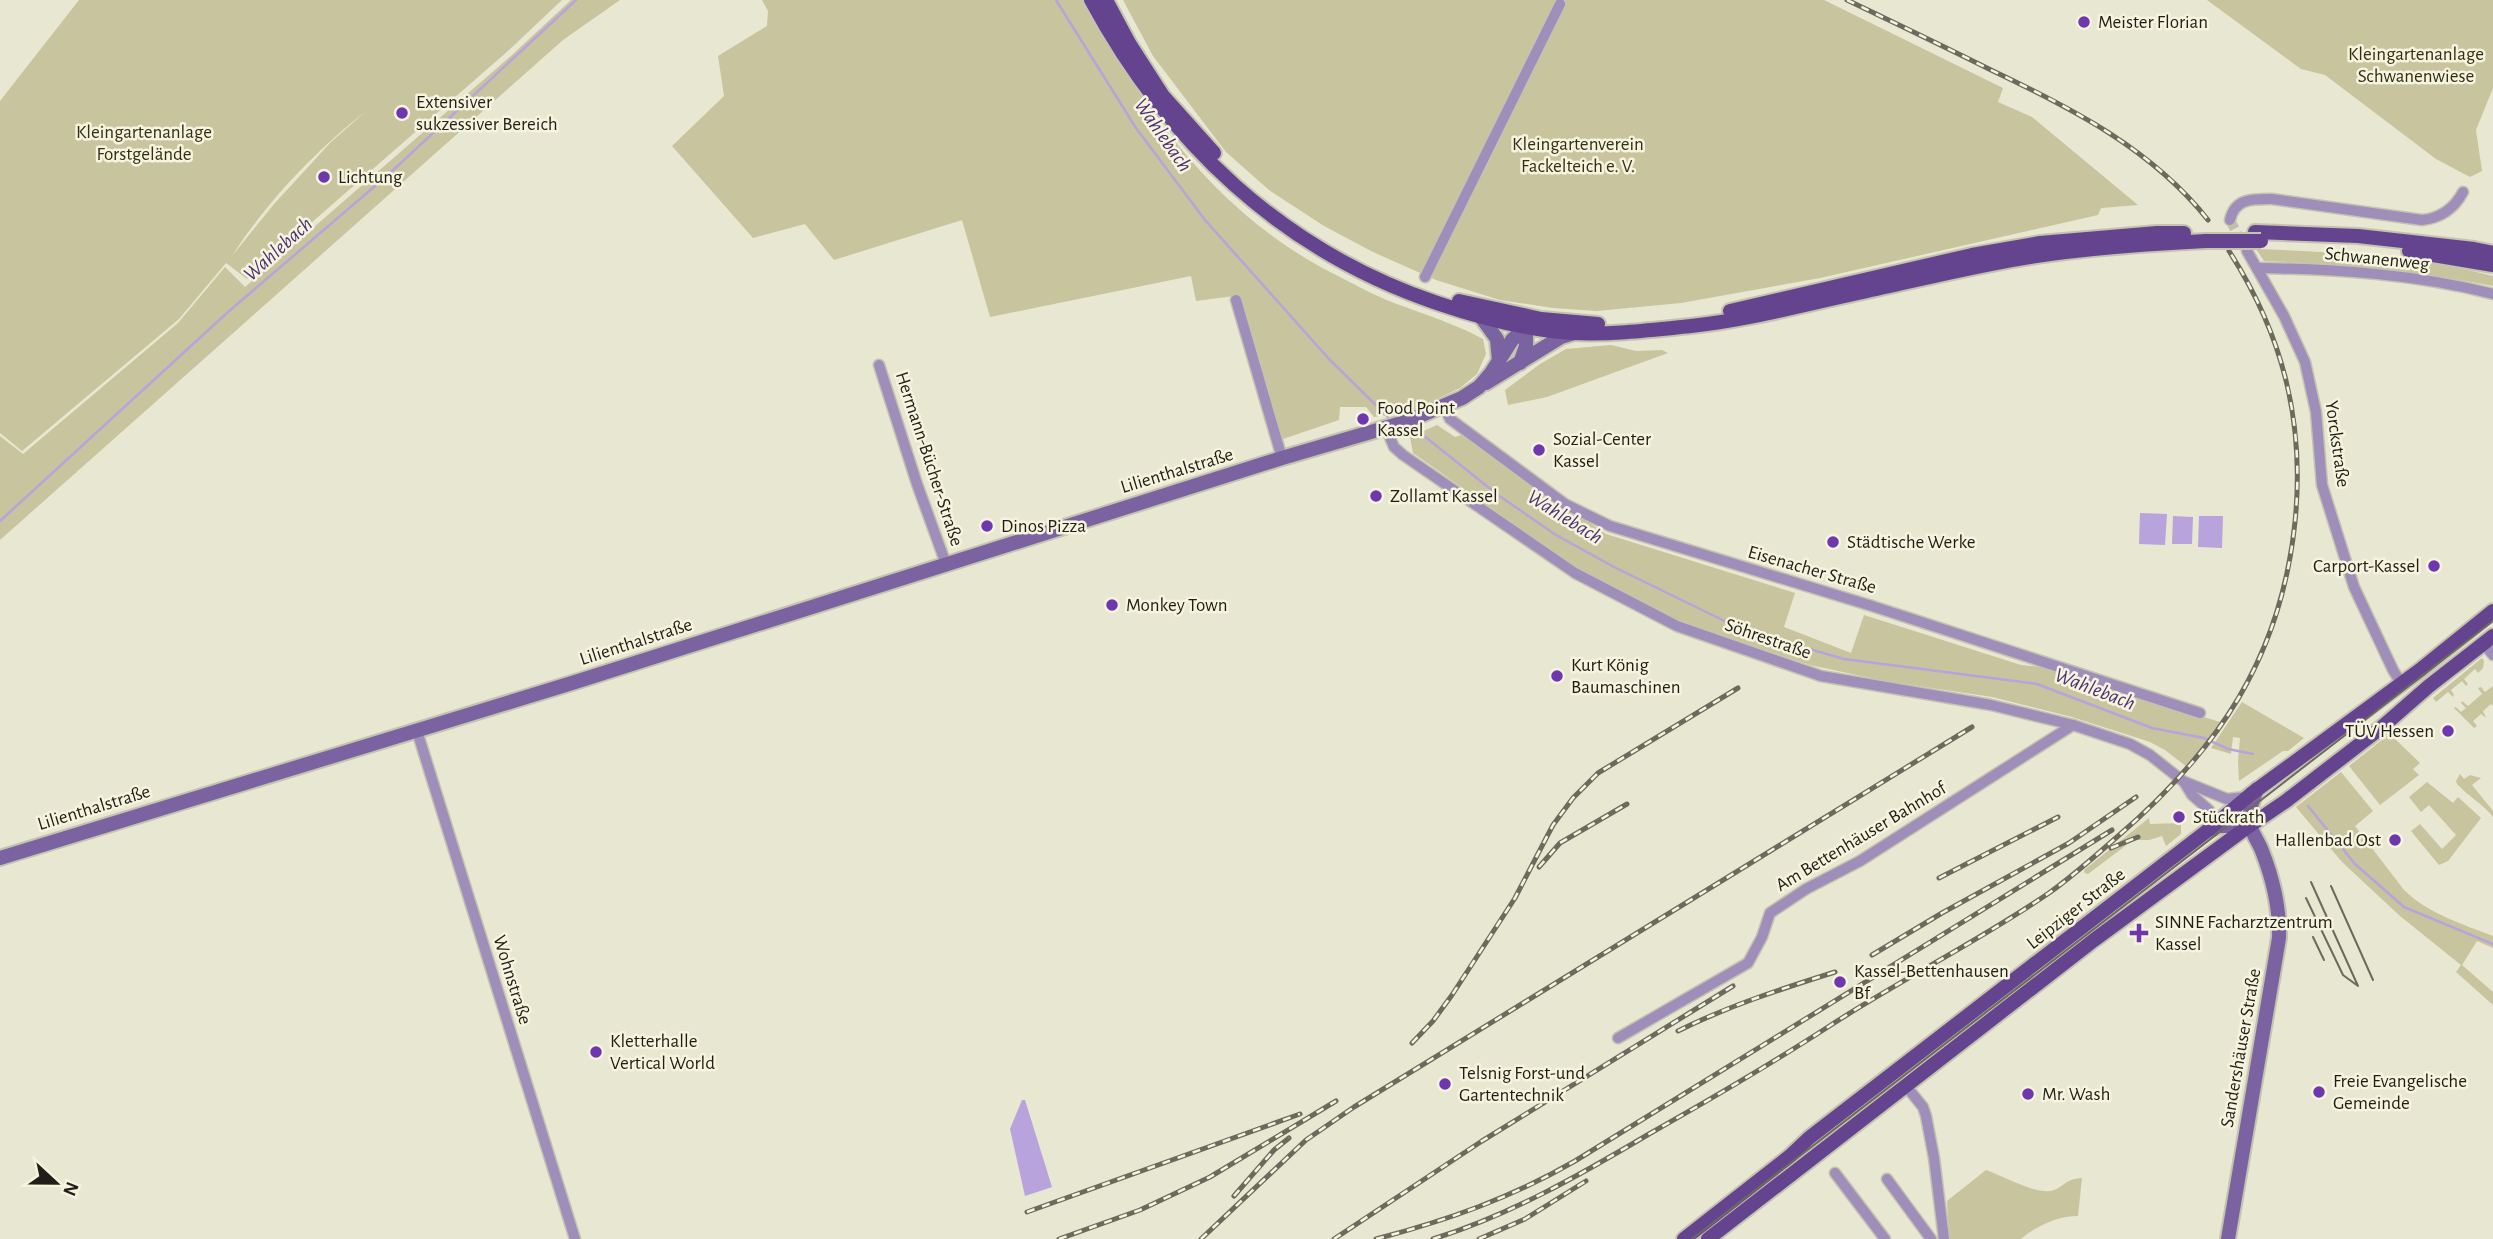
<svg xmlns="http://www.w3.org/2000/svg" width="2493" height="1239" font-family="'Alegreya Sans',sans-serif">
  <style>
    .green { fill: #c8c49d; fill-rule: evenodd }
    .water { fill: #b8a3dc }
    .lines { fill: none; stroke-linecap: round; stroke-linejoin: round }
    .stream { stroke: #b8a3dc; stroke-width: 2.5 }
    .street-tunnel { stroke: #c0bfac; stroke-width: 10; stroke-dasharray: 10 5; stroke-linecap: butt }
    .street-casing { stroke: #c4c3b0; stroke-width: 13 }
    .secondary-casing { stroke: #c4c3b0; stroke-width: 18 }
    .primary-casing { stroke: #c4c3b0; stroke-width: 18 }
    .street { stroke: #9e8eb9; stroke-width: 10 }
    .secondary { stroke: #7b63a1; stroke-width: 14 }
    .primary { stroke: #64448f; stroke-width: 14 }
    .tram { stroke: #6b6a5d; stroke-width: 2 }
    .rail-casing { stroke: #6b6a5d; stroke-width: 5 }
    .rail { stroke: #f6f4de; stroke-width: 2.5; stroke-dasharray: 8; stroke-linecap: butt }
    .primary-bridge-casing { stroke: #c4c3b0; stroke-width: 18; stroke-linecap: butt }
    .primary-bridge { stroke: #64448f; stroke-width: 14 }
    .poi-dot { fill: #6f37ad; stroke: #f6f4de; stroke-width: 2.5 }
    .labels { text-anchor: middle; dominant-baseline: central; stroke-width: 5; stroke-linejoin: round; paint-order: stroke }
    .poi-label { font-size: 19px; fill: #201f17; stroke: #f6f4de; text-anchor: start }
    .park-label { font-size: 19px; fill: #322f12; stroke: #f6f4de }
    .street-label { font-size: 19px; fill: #201f17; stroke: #f6f4de }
    .water-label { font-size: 21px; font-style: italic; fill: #4e3174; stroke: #f6f4de }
  </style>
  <rect width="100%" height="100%" fill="#e8e7d1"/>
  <g class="green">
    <path d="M79,0h483l-53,50 -262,229 -21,-16 -47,56 -157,132 -22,-18v-332zM365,112l-34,30 -57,62 -42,52c33,-52 84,-106 133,-144z"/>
    <path d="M571,0h49l-57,40 -563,500v-104l23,18 155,-131 47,-56 20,20 267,-232z"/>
    <path d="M762,0h323c58,111 132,214 247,273 20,10 41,22 62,30 30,11 61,21 89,36l3,15 -9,20 -17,14 -49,23 -37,6 -8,-10h-26l-1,13 -59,20 -46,-144 -38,5 -5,-25 -201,41 -28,-97 -128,40 -29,-36 -52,14 -81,-92 52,-50 -6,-40 49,-30 1,-15z"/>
    <path d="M1123,0h701l179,88 -5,14 34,15 106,88 -37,3 -3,7 -278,63 -139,25 -84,8 -44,-3 -53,-8 -64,-20 -63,-28 -49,-26 -55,-36 -43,-38 -73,-96z"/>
    <path d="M2207,0h286v88l-17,42 6,41 -12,6 -34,-18 -111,-84 -24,-6z"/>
    <path d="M2256,249c80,3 159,7 237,27v10c-75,-15 -152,-22 -229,-25z"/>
    <path d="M1611,345l25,6 26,-1 6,3 -121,44 -39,8 -3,-15 35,-26 26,-15z"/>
    <path d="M1437,425l18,12 6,-2 145,99 189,59 -11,34 67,26 13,-38 157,50 21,2 178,55 -33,45 -22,-17 -15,-8 -78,-25 -80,-20 -107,-16 -75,-16 -130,-43 -101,-52 -166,-117 -3,-16z"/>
    <path d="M2482,658l2,3 -1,7 -5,5 -3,-4 -11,10 4,5 -2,2 -4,-5 -11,9 3,5 -1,2 -5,-5 -12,10 -3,-4z"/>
    <path d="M2493,686v20l-2,-2 -8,7 3,7 -5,-4 -8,7 4,5 -3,2 -20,-20 2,-1 5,5 5,-4 -5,-5 1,-2 6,5 14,-12 -4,-6 3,-1 4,5z"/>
    <path d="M2242,702l62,36 -16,13h-5l-44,30 -1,-20 2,-23 -7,-1 -2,17 -20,-6z"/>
    <path d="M2387,736l7,2 26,25 -7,6 6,6 -39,30 -31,-39z"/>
    <path d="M2341,772l32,39 -18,15 49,64c25,24 58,34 89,46v12l-16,-7 -15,24 31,27v13l-37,-33 5,-7 -61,-49 -58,-54 -46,-55z"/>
    <path d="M2460,774l4,5 6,-4 11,3 -9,7 21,26v6c-10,-13 -25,-21 -36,-33l-1,-3z"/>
    <path d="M2427,782l26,21 5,-6 23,21 -33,43 -9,4 -28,-34 9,-7 22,25 14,-14 -27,-30 -8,7 -12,-15z"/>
    <path d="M2149,818l1,6 31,-1v11l-15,12 -4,-10 -13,4h-16l-45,34 -3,-1 -1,-3z"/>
    <path d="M1986,1170c17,6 49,24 65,21 13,-3 13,-12 31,-13l-4,38c-20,0 -42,10 -57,23h-72l-2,-38z"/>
  </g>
  <g class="water">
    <path d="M2140,513l27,1 -2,31 -26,-1z"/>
    <path d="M2173,516l20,1 -1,27h-20z"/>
    <path d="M2199,516h24l-1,32 -24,-1z"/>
    <path d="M1022,1100h3l27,87 -27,9 -15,-67z"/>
  </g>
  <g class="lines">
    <g class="stream">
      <path d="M1056,0l80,128 69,92 124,139 62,61"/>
      <path d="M1407,427l16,8 75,60 58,40 58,32 129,63 101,29 193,25 115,44 52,10 24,11 25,5"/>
      <path d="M0,521l228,-209 161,-138 187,-174"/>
      <path d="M2308,806l47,58 49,43 89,37"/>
    </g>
    <path class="street-tunnel" d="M2230,220l13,25"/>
    <g class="street-casing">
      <g id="street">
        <path d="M2230,220c5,-22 22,-21 42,-21l150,21c19,-2 32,-11 41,-28"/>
        <path d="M2247,251l37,65 21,46 11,50 6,73 32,102 39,83 8,13"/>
        <path d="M2257,268c78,1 159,6 236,26"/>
        <path d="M1425,277l135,-273"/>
        <path d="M1236,300l46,158"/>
        <path d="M879,365l38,119 29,80"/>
        <path d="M1444,407l6,12 115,85 45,22 262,80 328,107"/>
        <path d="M1386,428l8,19 9,8 172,118 102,53 144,50 170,29 82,20 57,19 20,11 34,27 8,13 17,15 2,9 -4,12"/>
        <path d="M2484,644l9,11"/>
        <path d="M417,731l158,508"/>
        <path d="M2185,782l42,17 19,-2"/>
        <path d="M1618,1038l130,-75 14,-26 8,-24 36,-24 54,-28 213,-136"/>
        <path d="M1906,1086l17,21 3,9 8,42 10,81"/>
        <path d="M1835,1173l50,66"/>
        <path d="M1887,1179l44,60"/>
      </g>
    </g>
    <g class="secondary-casing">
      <g id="secondary">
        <path d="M1481,317l16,22 2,22"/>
        <path d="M1520,363l6,-17v-19"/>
        <path d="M1486,383l75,-46 13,-4"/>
        <path d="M2207,831l11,-5h32"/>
        <path d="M0,858l572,-175 710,-225 123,-36 57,-24 17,-11 12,-14 21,-33 14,-13"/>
        <path d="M2228,1239l51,-301c1,-30 -6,-59 -17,-87 -3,-9 -12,-20 -13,-30 0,-11 4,-22 8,-32"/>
      </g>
    </g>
    <g class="primary-casing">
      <g id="primary">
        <path d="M1091,0c77,143 192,251 346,303 44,15 89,27 135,30 39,2 80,-3 119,-7 57,-6 112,-21 167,-33 55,-12 111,-26 166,-35 60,-10 121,-14 182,-17"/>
        <path d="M1106,0l23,43 34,53 51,57"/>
        <path d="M2255,232l103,4 116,13 19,4"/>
        <path d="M2409,251l84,14"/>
        <path d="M1459,301l82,18 57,5"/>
        <path d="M1730,311l242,-56 68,-12 117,-10h27"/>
        <path d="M1684,1239l106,-83 19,-18 398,-307 44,-37 169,-124 73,-59"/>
        <path d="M1708,1239l386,-299 148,-109 44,-30 96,-74 47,-41 64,-50"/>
      </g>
    </g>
    <use href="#street" class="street"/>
    <use href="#secondary" class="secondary"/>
    <use href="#primary" class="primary"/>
    <g class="tram">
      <path d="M2331,886l42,94"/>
      <path d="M2306,898l37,77 15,11 -47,-104"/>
      <path d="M2313,937l11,23"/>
      <path d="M1692,1239l801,-618"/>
    </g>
    <g class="rail-casing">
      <g id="rail">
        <path d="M1847,0c48,23 96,46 144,70 80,38 161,79 217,150"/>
        <path d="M2111,848l27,-11"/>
        <path d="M1539,867l21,-24 67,-39"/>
        <path d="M1939,878l119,-61"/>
        <path d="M1872,955l70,-42 127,-70 67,-46"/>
        <path d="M1678,1031c50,-25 103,-42 157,-59"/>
        <path d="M1412,1043l21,-22 19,-26 63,-97 38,-73 20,-27 25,-25 140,-85"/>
        <path d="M1234,1196l40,-46 15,-12"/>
        <path d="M1027,1212l273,-98"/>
        <path d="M1059,1239l81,-29 70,-33 126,-76"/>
        <path d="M1201,1239l105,-99 48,-33 618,-380"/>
        <path d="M1334,1239l148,-98 251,-155"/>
        <path d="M1376,1239c72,-19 135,-41 199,-78l537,-331"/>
        <path d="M1433,1239c77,-24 147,-64 216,-105 62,-35 122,-70 182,-109 71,-46 148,-84 218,-132 24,-17 46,-37 68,-56 101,-87 164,-179 178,-315 10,-100 -12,-187 -66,-271"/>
        <path d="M1479,1239l46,-20 61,-38"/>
      </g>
    </g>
    <use href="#rail" class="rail"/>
    <g class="primary-bridge-casing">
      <path id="primary-bridge" d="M2206,241h55"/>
    </g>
    <use href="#primary-bridge" class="primary-bridge"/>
  </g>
  <g class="poi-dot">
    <circle cx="2084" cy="22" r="7"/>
    <circle cx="402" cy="113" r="7"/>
    <circle cx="324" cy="177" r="7"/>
    <circle cx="1363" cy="419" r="7"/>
    <circle cx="1539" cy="450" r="7"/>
    <circle cx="1376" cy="496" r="7"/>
    <circle cx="987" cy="526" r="7"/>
    <circle cx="1833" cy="542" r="7"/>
    <circle cx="2434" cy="566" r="7"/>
    <circle cx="1112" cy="605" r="7"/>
    <circle cx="1557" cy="676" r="7"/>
    <circle cx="2448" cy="731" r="7"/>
    <circle cx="2179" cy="817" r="7"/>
    <circle cx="2395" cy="840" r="7"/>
    <path d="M2135.5 922.5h7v7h7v7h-7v7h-7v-7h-7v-7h7z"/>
    <circle cx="1840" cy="982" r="7"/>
    <circle cx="596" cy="1052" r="7"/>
    <circle cx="1445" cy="1084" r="7"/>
    <circle cx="2319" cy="1092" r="7"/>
    <circle cx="2028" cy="1094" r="7"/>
  </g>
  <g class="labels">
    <g class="poi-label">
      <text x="2098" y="22">Meister Florian</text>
      <text x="416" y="102">Extensiver<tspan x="416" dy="22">sukzessiver Bereich</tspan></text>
      <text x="338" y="177">Lichtung</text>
      <text x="1377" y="408">Food Point<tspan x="1377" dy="22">Kassel</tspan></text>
      <text x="1553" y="439">Sozial-Center<tspan x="1553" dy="22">Kassel</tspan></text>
      <text x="1390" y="496">Zollamt Kassel</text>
      <text x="1001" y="526">Dinos Pizza</text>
      <text x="1847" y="542">Städtische Werke</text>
      <text x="2420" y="566" text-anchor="end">Carport-Kassel</text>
      <text x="1126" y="605">Monkey Town</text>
      <text x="1571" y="665">Kurt König<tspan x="1571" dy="22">Baumaschinen</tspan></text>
      <text x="2434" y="731" text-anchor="end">TÜV Hessen</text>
      <text x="2193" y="817">Stückrath</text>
      <text x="2381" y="840" text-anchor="end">Hallenbad Ost</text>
      <text x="2155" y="922">SINNE Facharztzentrum<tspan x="2155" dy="22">Kassel</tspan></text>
      <text x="1854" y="971">Kassel-Bettenhausen<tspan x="1854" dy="22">Bf</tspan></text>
      <text x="610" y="1041">Kletterhalle<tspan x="610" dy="22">Vertical World</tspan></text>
      <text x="1459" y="1073">Telsnig Forst-und<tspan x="1459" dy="22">Gartentechnik</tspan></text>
      <text x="2333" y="1081">Freie Evangelische<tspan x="2333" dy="22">Gemeinde</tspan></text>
      <text x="2042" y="1094">Mr. Wash</text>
    </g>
    <g class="park-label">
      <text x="2416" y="54">Kleingartenanlage<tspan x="2416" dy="22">Schwanenwiese</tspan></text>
      <text x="144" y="132">Kleingartenanlage<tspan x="144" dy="22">Forstgelände</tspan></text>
      <text x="1578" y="144">Kleingartenverein<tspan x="1578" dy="22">Fackelteich e. V.</tspan></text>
    </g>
    <g class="street-label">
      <text transform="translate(2377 259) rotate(6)">Schwanenweg</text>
      <text transform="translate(2337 444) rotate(82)">Yorckstraße</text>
      <text transform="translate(929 459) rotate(72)">Hermann-Bücher-Straße</text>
      <text transform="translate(1177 471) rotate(-17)">Lilienthalstraße</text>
      <text transform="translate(1812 570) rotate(16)">Eisenacher Straße</text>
      <text transform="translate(1768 639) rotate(19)">Söhrestraße</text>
      <text transform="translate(636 642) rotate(-18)">Lilienthalstraße</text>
      <text transform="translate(94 808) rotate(-17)">Lilienthalstraße</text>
      <text transform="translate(1861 837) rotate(-31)">Am Bettenhäuser Bahnhof</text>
      <text transform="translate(2076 909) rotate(-38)">Leipziger Straße</text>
      <text transform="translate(512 980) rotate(73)">Wohnstraße</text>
      <text transform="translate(2241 1048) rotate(-80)">Sandershäuser Straße</text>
    </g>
    <g class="water-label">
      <text transform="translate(1163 135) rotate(55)">Wahlebach</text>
      <text transform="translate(278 249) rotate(-42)">Wahlebach</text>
      <text transform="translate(1565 517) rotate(32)">Wahlebach</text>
      <text transform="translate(2095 689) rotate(21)">Wahlebach</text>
    </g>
  </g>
  <g transform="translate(56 1183) rotate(112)" stroke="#f6f4de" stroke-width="5" paint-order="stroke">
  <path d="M0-5L12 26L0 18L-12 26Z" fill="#201f17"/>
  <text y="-10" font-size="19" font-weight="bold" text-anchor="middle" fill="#201f17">N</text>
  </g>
</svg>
